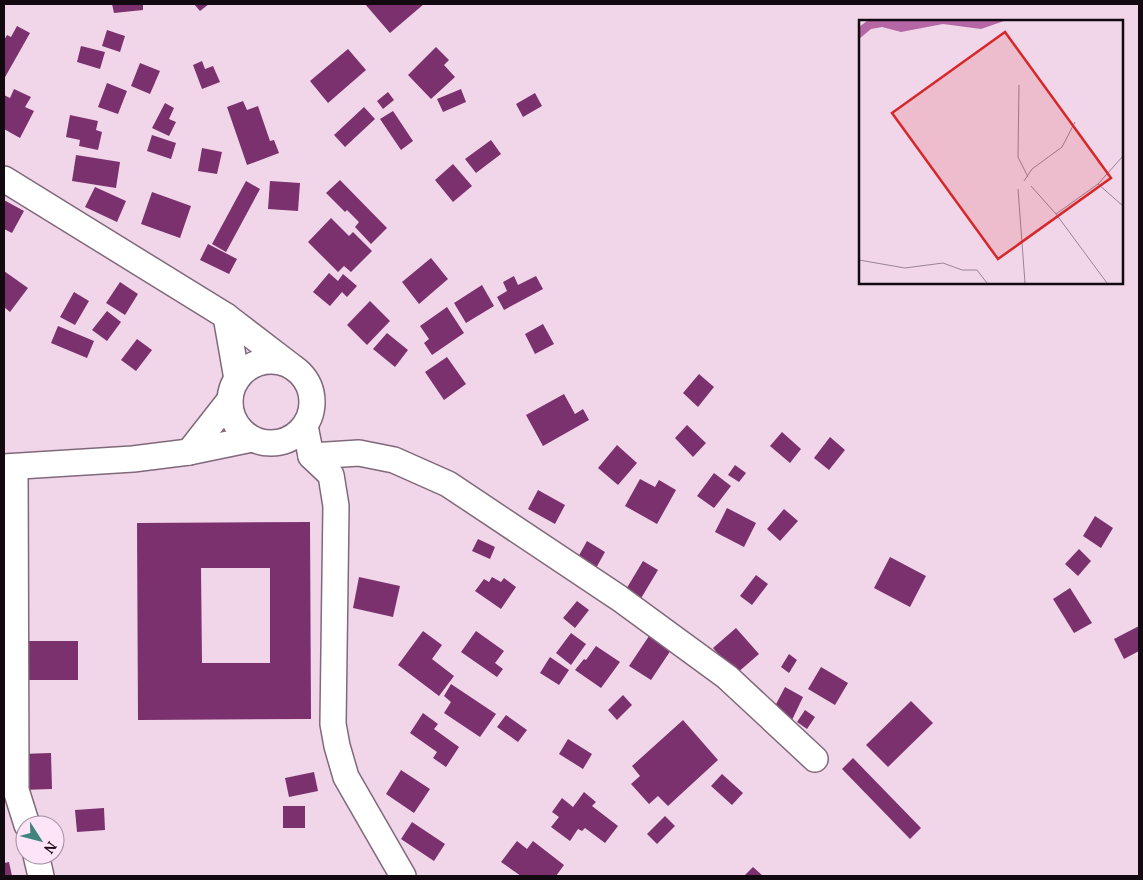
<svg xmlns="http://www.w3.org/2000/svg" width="1143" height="880" font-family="'PT Serif',serif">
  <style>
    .building { fill: #7b316d; fill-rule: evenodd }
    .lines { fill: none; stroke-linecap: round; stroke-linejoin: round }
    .street-casing { stroke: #80697a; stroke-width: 28 }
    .street { stroke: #fff; stroke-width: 25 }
    .inset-road { fill: none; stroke: #988493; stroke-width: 1 }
    .view { fill: #d62828; fill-opacity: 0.15; stroke: #d62828; stroke-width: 2.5 }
    .inset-edge { fill: none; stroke: #120a10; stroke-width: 2.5 }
  </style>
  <rect width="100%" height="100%" fill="#f1d6ea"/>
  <g class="building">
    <path d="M112,4h31v6l-29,3z"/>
    <path d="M194,4h15l-9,7z"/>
    <path d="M365,4h59l-34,29z"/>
    <path d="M17,26l13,7 -26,46v-39l3,-5 4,2z"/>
    <path d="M107,30l18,6 -5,16 -18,-6z"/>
    <path d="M81,46l24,6 -5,17 -23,-7z"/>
    <path d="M436,47l13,13 -5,5 11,12 -24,22 -23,-24z"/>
    <path d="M348,49l18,21 -38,33 -18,-22z"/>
    <path d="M202,61l3,8 8,-3 7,16 -18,7 -9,-24z"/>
    <path d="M140,63l20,8 -10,23 -19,-8z"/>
    <path d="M107,83l20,8 -9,23 -20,-7z"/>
    <path d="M14,89l17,8 -6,10 9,4 -14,27 -16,-9v-34l6,3z"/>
    <path d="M461,89l5,13 -23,10 -6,-13z"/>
    <path d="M388,92l6,8 -11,9 -6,-8z"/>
    <path d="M535,93l7,13 -19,11 -7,-13z"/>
    <path d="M243,101l4,9 11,-4 12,35 4,-1 5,13 -32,12 -20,-58z"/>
    <path d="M165,103l9,5 -5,11 7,3 -7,14 -17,-8z"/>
    <path d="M364,107l11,12 -30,28 -11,-12z"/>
    <path d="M393,111l20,30 -12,9 -21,-31z"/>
    <path d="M70,115l28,6 -2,9 6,2 -4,18 -19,-4 1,-6 -14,-3z"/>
    <path d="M152,135l24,8 -5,16 -24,-8z"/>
    <path d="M491,140l10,14 -25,19 -11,-14z"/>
    <path d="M202,148l20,4 -5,22 -19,-3z"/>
    <path d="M76,155l44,7 -4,26 -44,-7z"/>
    <path d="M453,164l19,22 -19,16 -18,-22z"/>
    <path d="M340,180l47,48 -16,16 -16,-17 4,-5 -12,-12 -2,2 -19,-19z"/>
    <path d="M246,181l14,8 -34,63 -14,-8z"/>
    <path d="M270,181l30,2 -2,28 -30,-2z"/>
    <path d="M95,187l31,14 -9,21 -32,-15z"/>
    <path d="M152,192l39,14 -11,32 -39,-14z"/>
    <path d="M4,200l20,11 -12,22 -8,-4z"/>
    <path d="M331,218l18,18 4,-4 19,19 -21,21 -7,-6 -6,6 -30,-30z"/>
    <path d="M208,244l29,15 -8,15 -29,-14z"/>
    <path d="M431,258l17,21 -29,25 -17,-22z"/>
    <path d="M4,271l24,17 -18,24 -6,-5z"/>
    <path d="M329,273l9,8 5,-7 14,12 -10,11 -5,-5 -12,14 -17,-14z"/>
    <path d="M514,276l4,9 18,-9 7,13 -39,21 -7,-13 10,-6 -4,-9z"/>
    <path d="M120,282l18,12 -13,21 -19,-12z"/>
    <path d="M482,285l12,21 -28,17 -12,-20z"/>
    <path d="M74,292l15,9 -14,24 -15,-8z"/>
    <path d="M370,301l20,20 -23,24 -20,-20z"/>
    <path d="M447,307l17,26 -32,22 -8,-12 5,-4 -9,-13z"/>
    <path d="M107,311l14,11 -14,19 -15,-11z"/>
    <path d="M543,324l11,20 -19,10 -10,-20z"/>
    <path d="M58,326l36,15 -7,17 -36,-15z"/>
    <path d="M387,333l21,17 -13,17 -22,-18z"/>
    <path d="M137,339l15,11 -16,21 -15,-11z"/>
    <path d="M447,357l19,27 -22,16 -19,-28z"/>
    <path d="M699,374l15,13 -16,20 -15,-14z"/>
    <path d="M564,394l11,20 8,-5 6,11 -46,26 -17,-31z"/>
    <path d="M687,425l19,18 -13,14 -18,-19z"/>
    <path d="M782,432l19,17 -11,14 -20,-17z"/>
    <path d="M830,437l15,13 -16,20 -15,-12z"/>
    <path d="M617,445l20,18 -19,22 -20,-17z"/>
    <path d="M735,465l11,8 -7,9 -11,-7z"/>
    <path d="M714,473l17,13 -17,22 -17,-12z"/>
    <path d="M640,479l15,8 4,-7 17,10 -19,34 -32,-18z"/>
    <path d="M538,490l27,15 -10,19 -27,-15z"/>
    <path d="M727,508l29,15 -12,24 -29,-15z"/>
    <path d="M784,509l14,12 -18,20 -13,-12z"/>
    <path d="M1095,516l18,12 -12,20 -18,-12z"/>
    <path d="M310,522l1,197 -173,1 -1,-197zM201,568h69v95h-68z"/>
    <path d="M478,539l17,8 -5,12 -18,-8z"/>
    <path d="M587,541l18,11 -10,18 -18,-11z"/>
    <path d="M1079,549l12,12 -13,15 -13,-12z"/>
    <path d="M890,557l36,19 -16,31 -36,-19z"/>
    <path d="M643,561l15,9 -18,30 -15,-9z"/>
    <path d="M756,575l12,9 -16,21 -12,-9z"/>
    <path d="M359,577l41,9 -7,31 -40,-9z"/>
    <path d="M492,577l9,5 3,-4 12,9 -15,22 -26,-18 9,-12 5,3z"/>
    <path d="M1070,588l22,35 -18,10 -21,-34z"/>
    <path d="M577,601l12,9 -14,18 -12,-10z"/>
    <path d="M1139,626v25l-15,8 -10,-20z"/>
    <path d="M736,628l23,26 -23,20 -23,-26z"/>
    <path d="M423,631l19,14 -10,14 22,17 -15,20 -41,-31z"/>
    <path d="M476,631l28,20 -9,12 8,6 -6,8 -36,-25z"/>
    <path d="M571,633l15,11 -15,21 -15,-12z"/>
    <path d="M649,636l22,14 -20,30 -22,-14z"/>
    <rect x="21" y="641" width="57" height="39"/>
    <path d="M596,646l24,16 -19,26 -26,-18 9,-11 2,1z"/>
    <path d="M789,654l8,6 -8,13 -8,-6z"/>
    <path d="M550,657l19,13 -10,15 -19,-12z"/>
    <path d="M821,667l27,16 -13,22 -27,-16z"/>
    <path d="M451,684l45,30 -16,23 -36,-24 7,-11 -7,-6z"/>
    <path d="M785,687l18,10 -11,23 -19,-10z"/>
    <path d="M623,695l9,10 -15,15 -9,-10z"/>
    <path d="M911,701l22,22 -45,44 -22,-22z"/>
    <path d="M805,710l10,7 -8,12 -10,-7z"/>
    <path d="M423,713l15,11 -4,5 25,18 -13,20 -13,-9 4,-6 -27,-19z"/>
    <path d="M506,715l21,15 -9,12 -21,-15z"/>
    <path d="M683,720l35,40 -50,46 -10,-10 -9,8 -18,-20 9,-8 -8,-10z"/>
    <path d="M568,739l24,15 -9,15 -24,-15z"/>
    <path d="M51,753l1,36 -31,1 -1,-36z"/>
    <path d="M853,758l68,70 -11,11 -68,-70z"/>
    <path d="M401,770l29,19 -16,24 -28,-19z"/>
    <path d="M314,772l4,19 -29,6 -4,-19z"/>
    <path d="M722,774l21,19 -11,12 -21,-19z"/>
    <path d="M584,792l12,10 -4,4 26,20 -13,17 -20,-15 -3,3 -4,-2 -8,12 -19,-14 8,-10 -7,-5 10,-14 11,9z"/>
    <rect x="283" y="806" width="22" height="22"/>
    <path d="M104,808l1,22 -28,2 -2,-22z"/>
    <path d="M665,816l10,10 -18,18 -10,-10z"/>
    <path d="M412,822l33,22 -11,17 -33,-22z"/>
    <path d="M517,841l10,8 6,-8 31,24 -8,11h-35l-20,-14z"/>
    <path d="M9,862l3,14h-8v-13z"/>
    <path d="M753,867l10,9h-19z"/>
  </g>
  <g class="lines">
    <g class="street-casing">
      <g id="street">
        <path d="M4,179l222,137 64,49"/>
        <path d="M226,316l11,63"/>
        <circle cx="271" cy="402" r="41"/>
        <path d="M305,426l6,30 20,19 5,31 -3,218 4,22 9,31 57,99"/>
        <path d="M189,452l40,-51"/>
        <path d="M311,456l48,-3 35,7 54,24 171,114 108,79 88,82"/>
        <path d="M4,467l129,-8 56,-7 63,-13"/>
        <path d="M15,467l1,323 11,35"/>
        <path d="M36,855l5,21"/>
      </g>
    </g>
    <use href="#street" class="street"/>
  </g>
  <g transform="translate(859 20)">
    <rect width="264" height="264" fill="#f1d6ea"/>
    <path d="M8,1h137l-23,8 -38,-5 -42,8 -19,-5 -11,2 -12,10v-12z" fill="#b566a4"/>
    <path class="inset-road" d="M160,65l-1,72 10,20M165,161l8,-12 30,-22 13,-25M239,164l25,22M172,166l25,28 51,69M159,169l7,94M197,194l42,-30 25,-28M0,240l46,8 38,-5 19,7h15l10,13"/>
    <path class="view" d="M146,12l106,146 -113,81 -106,-146z"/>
    <rect width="264" height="264" class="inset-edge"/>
  </g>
  <rect width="1143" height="880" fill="none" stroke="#120a10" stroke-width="10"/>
  <g transform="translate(40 840) rotate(126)"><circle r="24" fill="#fee4f7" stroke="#a08d9b"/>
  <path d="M0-4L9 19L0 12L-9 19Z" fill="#3f857d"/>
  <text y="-8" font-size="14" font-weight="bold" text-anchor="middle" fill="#120a10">N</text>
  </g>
</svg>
